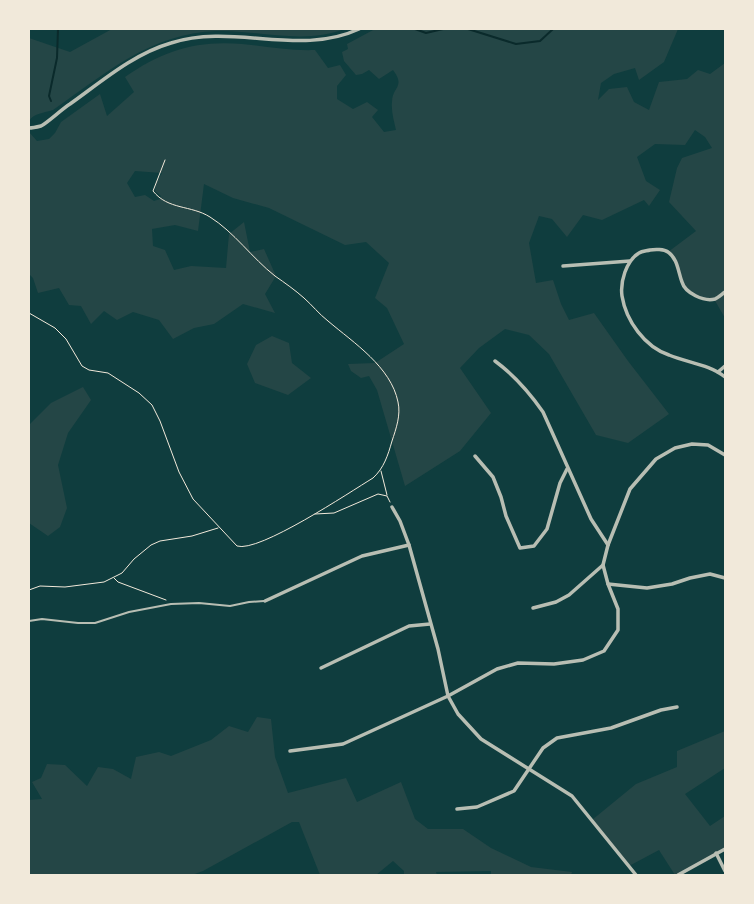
<svg xmlns="http://www.w3.org/2000/svg" width="754" height="904" font-family="'Source Sans 3',sans-serif">
  <style>
    .green { fill: #244646; fill-rule: evenodd }
    .lines { fill: none; stroke-linecap: round; stroke-linejoin: round }
    .stream { stroke: #0a2a2b; stroke-width: 2 }
    .path { stroke: #f1e9da; stroke-width: 1 }
    .service { stroke: #b8beb3; stroke-width: 2 }
    .minor { stroke: #b8beb3; stroke-width: 3.5 }
  </style>
  <rect width="100%" height="100%" fill="#0f3d3e"/>
  <g class="green">
    <path d="M112,29h232c-40,16 -85,1 -127,2 -67,2 -112,43 -164,79 -9,3 -19,3 -24,11v-83l41,14z"/>
    <path d="M375,29h303l-14,33 -25,18 -4,-12 -21,6 -13,9 -3,17 11,-11 18,-2 7,15 15,8 10,-28 28,-3 11,-9 12,4 15,-11v255l-11,-19 -16,-2 -16,-13 -4,-18 -10,-14 28,-21 -27,-29 8,-34 5,-10 30,-10 -7,-11 -10,-7 -10,15 -30,-1 -18,13 9,24 14,9 -11,16 -5,-6 -42,20 -19,-5 -16,22 -15,-18 -13,-3 -10,27 7,40 17,-3 8,24 8,16 25,-7 34,48 41,53 -41,29 -32,-8 -47,-81 -20,-19 -24,-6 -26,19 -19,20 31,45 -31,38 -55,35 -28,-96 -8,-14 -8,2 -10,-7 -3,-7 27,-1 29,-19 -17,-36 -12,-10 14,-35 -23,-21 -21,3 -76,-37 -36,-10 -29,-14 -6,47 -23,-6 -23,4 1,17 12,4 9,20 17,-4 35,2 3,-34 15,-12 6,30 14,-3 12,27 -11,18 10,19 -32,-9 -29,20 -20,4 -21,11 -14,-19 -26,-8 -16,8 -13,-9 -13,13 -10,-18 -12,-1 -10,-17 -21,5 -5,-15 -4,-4v-142l8,9 12,-2 6,-6 6,-11 39,-28 7,22 27,-24 -9,-15c37,-26 71,-37 117,-33 24,2 48,7 73,6l13,18 12,-3 6,10 -9,11v13l16,10 14,-7 11,8 -6,7 12,15 12,-2c-2,-9 -5,-19 -4,-28 0,-15 14,-15 1,-32l-14,9 -10,-9 -7,4 -6,1 -12,-14 -2,-9 6,-3 -1,-5zM135,171l27,2 -6,10 -1,8 6,5 -1,3 -6,2 -9,-6 -10,2 -8,-14z"/>
    <path d="M272,336l17,7 3,20 19,15 -23,17 -33,-12 -8,-19 9,-19z"/>
    <path d="M83,387l8,13 -23,33 -10,32 9,43 -7,19 -12,9 -19,-13v-98l22,-22z"/>
    <path d="M257,717l14,2 4,38 13,36 58,-15 11,24 44,-20 14,37 13,10h35l28,19 40,19 41,5 -1,3h-80v-4l-55,1 1,3h-33v-4l-11,-10 -17,14h-56l-21,-53h-7l-89,49 -11,4h-163v-75l13,-1 -10,-17 9,-4 6,-14 18,1 22,21 11,-19 15,2 18,10 5,-22 23,-5 12,4 40,-16 18,-14 19,6z"/>
    <path d="M725,731v37l-40,26 25,32 15,-10v33l-47,26h-3l-16,-25 -30,16 -37,-46 44,-36 41,-17v-16z"/>
  </g>
  <g class="lines">
    <g class="stream">
      <path d="M415,29l11,4 17,-4"/>
      <path d="M468,29l48,15 24,-3 13,-12"/>
      <path d="M51,101l-2,-5 8,-38 1,-29"/>
    </g>
    <g class="path">
      <path d="M29,313l26,15 11,11 16,27 7,4 19,3 31,20 13,12 8,16 19,51 14,27 44,47c22,7 113,-54 136,-68 11,-10 15,-23 19,-37 4,-12 9,-26 6,-39 -7,-35 -44,-59 -70,-81 -9,-7 -16,-16 -24,-23 -9,-8 -19,-15 -29,-22 -23,-18 -41,-44 -65,-59 -19,-12 -42,-7 -57,-26l12,-31"/>
      <path d="M381,471l6,24"/>
      <path d="M315,514l19,-1 44,-19 9,2 3,6"/>
      <path d="M114,578l4,4 48,18"/>
      <path d="M29,590l11,-4 25,1 39,-5 18,-9 12,-14 17,-14 9,-4 32,-5 26,-8"/>
    </g>
    <path class="service" d="M29,621l13,-2 36,4h17l34,-11 42,-8 28,-1 31,3 19,-4 15,-1"/>
    <g class="minor">
      <path d="M29,128c4,0 8,-1 12,-2 6,-3 21,-17 29,-22 31,-22 63,-50 101,-61 63,-20 128,14 188,-14"/>
      <path d="M563,266l67,-5"/>
      <path d="M725,292c-3,2 -7,6 -10,7 -11,3 -30,-6 -33,-17 -4,-10 -4,-23 -14,-30 -4,-3 -13,-3 -18,-2 -3,1 -8,1 -11,3 -13,8 -19,29 -17,43 4,25 23,51 47,59 19,8 40,9 56,22"/>
      <path d="M495,361c19,14 34,31 48,51l48,107 17,26"/>
      <path d="M718,372l7,-6"/>
      <path d="M475,456l18,21 8,20 5,19 14,32 14,-2 13,-17 13,-46 7,-14"/>
      <path d="M392,507l8,14 9,24 29,104 10,47 10,18 23,25 91,57 64,79"/>
      <path d="M608,584l39,4 25,-4 18,-6 20,-4 15,4"/>
      <path d="M265,601l97,-45 47,-11"/>
      <path d="M533,608l23,-6 13,-7 34,-30"/>
      <path d="M321,668l88,-42 21,-2"/>
      <path d="M290,751l53,-7 105,-48 49,-27 21,-6 36,1 29,-4 21,-9 14,-21v-21l-10,-25 -5,-19 5,-20 22,-56 26,-30 19,-11 17,-4 16,1 17,10"/>
      <path d="M457,809l20,-2 37,-16 29,-43 14,-10 54,-10 50,-18 16,-3"/>
      <path d="M716,853l9,18"/>
      <path d="M678,875l47,-26"/>
    </g>
  </g>
  <rect width="754" height="904" fill="none" stroke="#f1e9da" stroke-width="60"/>
</svg>
